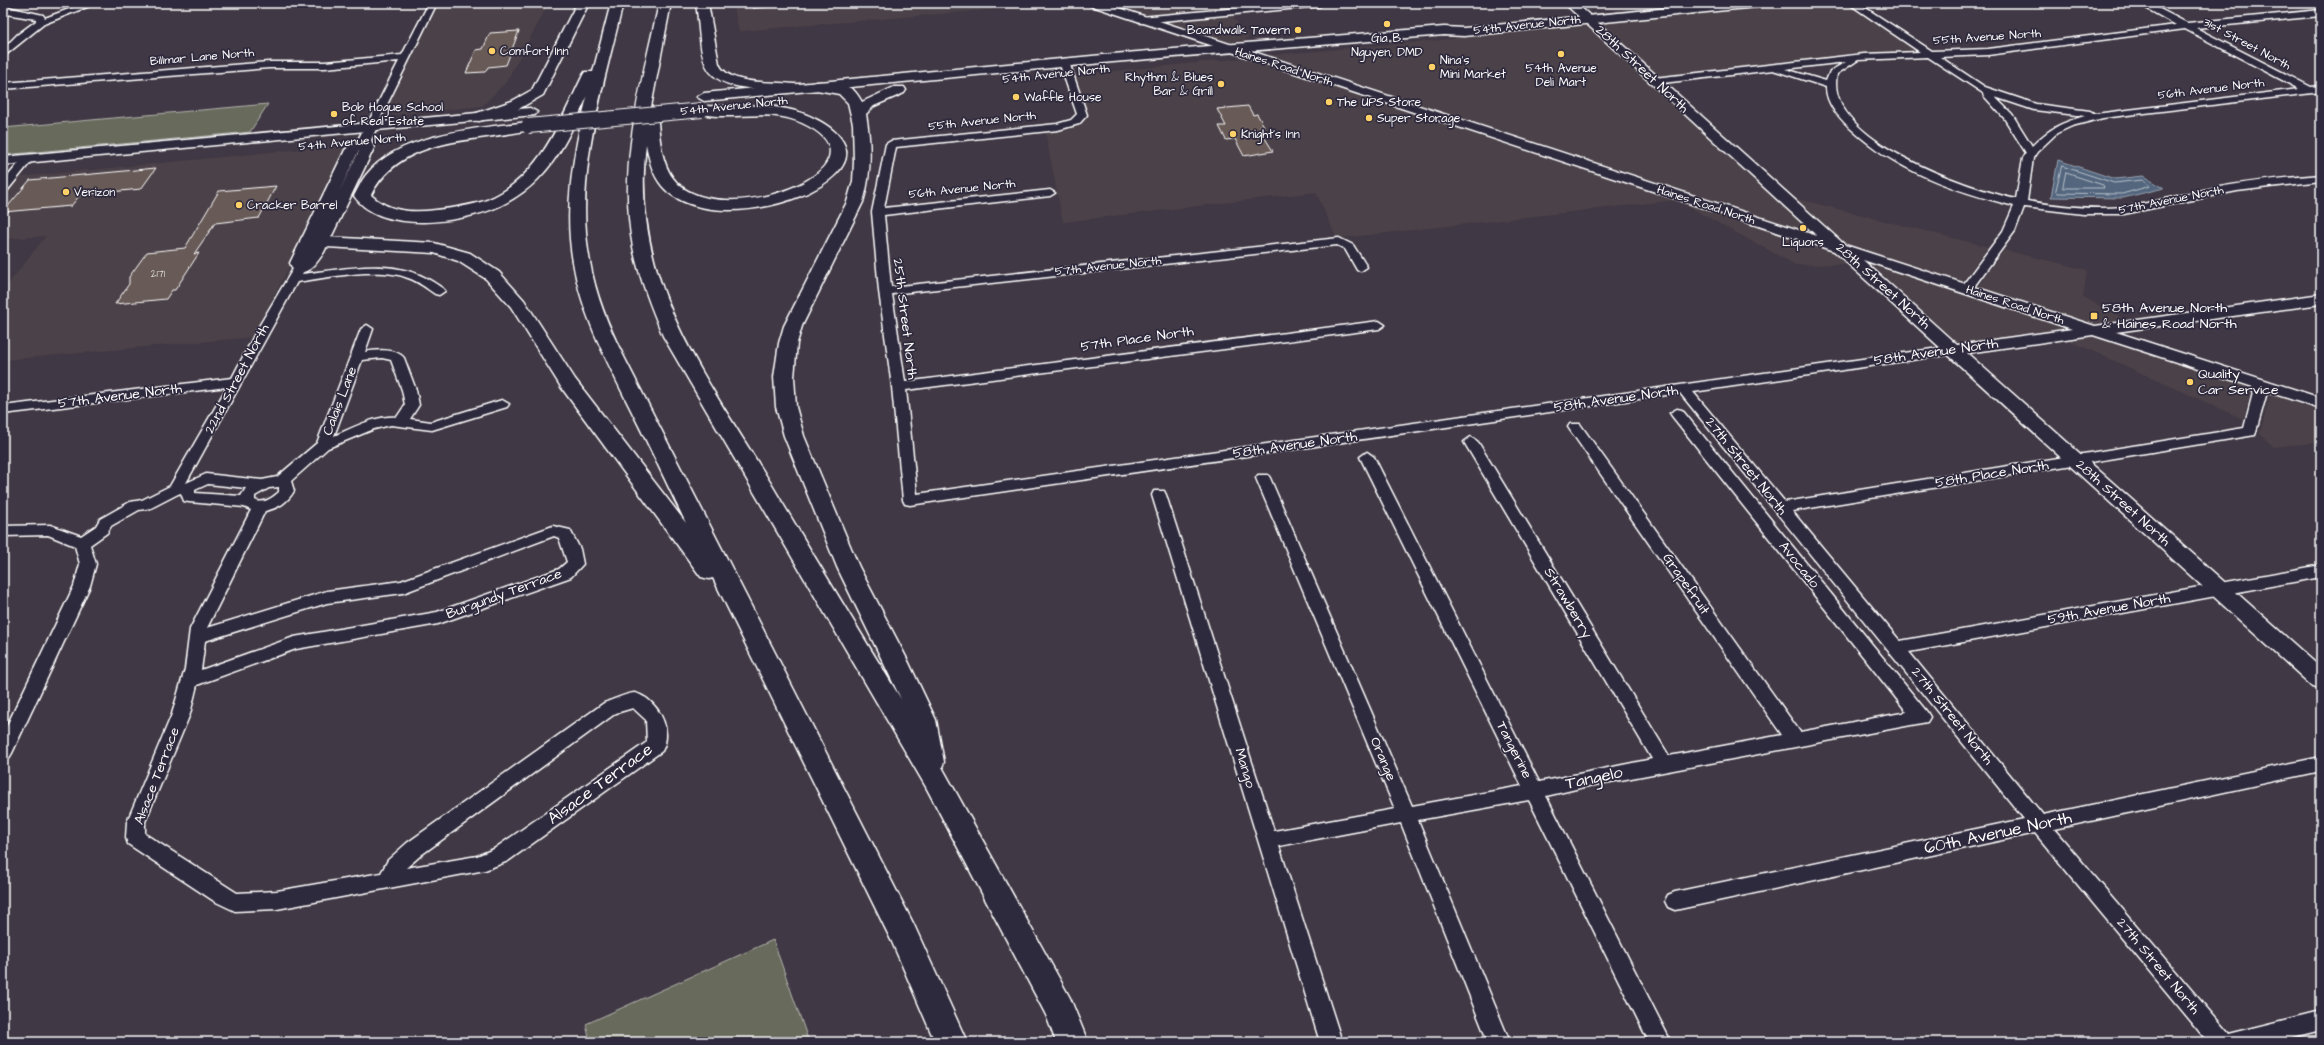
<svg xmlns="http://www.w3.org/2000/svg" width="2324" height="1045" font-family="'Architects Daughter',sans-serif">
  <style>
    .built { fill: #4c4249 }
    .green { fill: #676a5c; stroke: #b3b4ae }
    .water { fill: #53667e; stroke: #98a3b2 }
    .lines { fill: none; stroke-linecap: round; stroke-linejoin: round }
    .shore { stroke: #bac2cb; stroke-width: 1 }
    .building { fill: #675a56; stroke: #fff }
    .minor-casing { stroke: #fff; stroke-width: 3 }
    .tertiary-casing { stroke: #fff; stroke-width: 3 }
    .secondary-casing { stroke: #fff; stroke-width: 3 }
    .motorway-casing { stroke: #fff; stroke-width: 3 }
    .minor { fill: #2f2a3d; fill-rule: evenodd }
    .tertiary { fill: #2f2a3d; fill-rule: evenodd }
    .secondary { fill: #2f2a3d; fill-rule: evenodd }
    .motorway { fill: #2f2a3d; fill-rule: evenodd }
    .secondary-bridge-casing { stroke: #fff; stroke-width: 16; stroke-linecap: butt }
    .secondary-bridge { stroke: #2f2a3d; stroke-width: 14 }
    .poi-dot { fill: #ffd166; stroke: #2f2a3d; stroke-width: 1.5 }
    .labels { text-anchor: middle; dominant-baseline: central; stroke-width: 3.5; stroke-linejoin: round; paint-order: stroke }
    .far-number-label { font-size: 10px; fill: #d9d6d5 }
    .far-street-label { font-size: 12px; fill: #fff; stroke: #2f2a3d }
    .far-poi-label { font-size: 12px; fill: #fff; stroke: #2f2a3d; text-anchor: start }
    .street-label { font-size: 14px; fill: #fff; stroke: #2f2a3d }
    .poi-label { font-size: 14px; fill: #fff; stroke: #2f2a3d; text-anchor: start }
    .near-street-label { font-size: 17px; fill: #fff; stroke: #2f2a3d }
  </style>
  <rect width="100%" height="100%" fill="#403844"/>
  <filter id="ink" filterUnits="userSpaceOnUse"><feTurbulence type="fractalNoise" baseFrequency=".025" numOctaves="2"/><feDisplacementMap in="SourceGraphic" scale="8" xChannelSelector="R" yChannelSelector="G"/><feConvolveMatrix kernelMatrix="1 2 1 2 8 2 1 2 1" color-interpolation-filters="sRGB"/></filter>
  <g filter="url(#ink)">
    <g class="built">
      <path d="M461,3h88l-43,79 -24,24 -100,10 55,-111z"/>
      <path d="M733,3h15v4l43,-4h275l-327,28z"/>
      <path d="M1101,3h78l6,8 39,-5 3,4 -85,8z"/>
      <path d="M1782,3h65l73,49 -58,2 -206,24 -62,-57z"/>
      <path d="M1230,14l19,23 -8,6 -2,-2 -19,2 -67,-22z"/>
      <path d="M1585,22l241,218 -565,-184 191,-17 14,-4z"/>
      <path d="M1247,58l591,193 13,13 -55,1 -120,-65 -335,38 -5,-1 -20,-45 -253,30 -18,-91 32,-5 10,-9 -13,-42z"/>
      <path d="M354,144l-102,193 -249,23v-69l43,-55 -43,3v-43l17,-19z"/>
      <path d="M1790,197l198,50 -28,37 -114,-37z"/>
      <path d="M2004,250l83,20 -4,27 42,23 -39,5 -110,-36z"/>
      <path d="M1858,258l212,70 -113,16 -87,-81h-6z"/>
      <path d="M2092,335l160,51 -9,33 -177,-80z"/>
      <path d="M2271,392l50,16v34l-47,5 -14,-13z"/>
    </g>
    <g class="green">
      <path d="M268,104l-18,28 -247,23v-27z"/>
      <path d="M773,940l36,102h-219l-4,-18z"/>
    </g>
    <path class="water" d="M2058,160l57,19 28,-3 21,12 -41,10 -72,-1z"/>
    <g class="lines">
      <g class="shore">
        <path d="M2062,166l52,17 28,-3 8,6 -28,8 -64,-1 -2,-2z"/>
        <path d="M2066,173l37,12 1,3h-41z"/>
      </g>
    </g>
    <g class="building">
      <path d="M519,31l-13,34 -18,2 -3,5 -19,1 10,-23 7,-1 7,-16z"/>
      <path d="M1248,106l5,9 4,-1 7,12h-4l6,9h-3l10,16 -29,5 -9,-17 -9,1 -7,-14h7l-9,-17z"/>
      <path d="M156,168l-15,21 -61,6 -9,11 -68,6 27,-32z"/>
      <path d="M276,186l-17,32 -44,5 -21,31 5,-1 -24,37h-3l-6,9 -51,5 14,-20v-7l18,-25 38,-4 34,-57z"/>
    </g>
    <g class="lines">
      <g class="minor-casing">
        <g id="minor">
          <path d="M85,3h12l-53,21 -41,33v-8l14,-14 19,-14v-2l-30,-5 -3,-2v-6l40,9 2,3z"/>
          <path d="M429,3h8l-61,124 -5,3 -5,-3 33,-66 -74,7h-56l-266,21v-6l266,-21h56l77,-7z"/>
          <path d="M749,3h21l-4,3 -13,1z"/>
          <path d="M1292,3h32l-4,3 -179,17 -4,-3 4,-3z"/>
          <path d="M1848,3h10l74,48 56,-2 188,-24 -39,-22h11l39,20 134,-13v6l-125,12 115,59 10,-1v6l-218,26 -31,8 -15,7 -20,19 -4,6 -6,43c31,5 64,9 96,6 28,-3 54,-12 81,-17 38,-8 78,-12 117,-15v6l-84,10 -113,23h-41l-59,-7 -9,24 -45,61h-8l-2,-3 43,-58 11,-25c-60,-15 -118,-35 -164,-78 -11,-11 -24,-24 -24,-41l-53,-17 -119,14 -5,-3 5,-3 210,-24 56,-2zM2185,29l114,60 -204,25 -5,-3 -54,-7 -51,-17 -45,-30 48,-2zM1928,57l55,36 1,3 20,22 22,35 -3,5 -7,41c-48,-11 -193,-59 -179,-125l21,-14zM1846,62l-16,9 -4,10 -41,-12zM1995,97l39,13 51,6c-24,7 -35,12 -53,30l-20,-32z"/>
          <path d="M1064,59l5,3 18,53 -8,9 -21,6 -162,17 -12,61 166,-18 5,3 -5,3 -166,19 7,72 448,-49 14,7 14,22 -6,4 -4,-1 -12,-21 -8,-4 -445,49 13,88 474,-61 6,4 -6,4 -473,61 11,104 1036,-148 5,1 1,3 -6,4 -260,38 92,110 459,-74 11,-43 7,-4 5,1 2,3 -14,50 -463,76 108,130 421,-76v12l-412,75 134,163 278,-58v14l-267,58 175,205 92,-23v20l-44,11h-69l-173,-209 -360,77 -7,-3 -3,-6 3,-6 7,-3 349,-73 -344,-426 -770,112 -5,-1 -2,-4 -11,-113 -13,-96 -7,-79 14,-68 5,-3 166,-17 14,-4 6,-6 -18,-52z"/>
          <path d="M28,156l5,3 -26,32 -4,1v-10l21,-25z"/>
          <path d="M299,265l6,4 -3,5c43,-5 92,-17 131,8 4,3 9,5 12,9l-6,4 -4,-1c-9,-6 -17,-13 -27,-16 -29,-12 -80,0 -111,4l-111,201 20,-9 56,6 15,-3 40,-34 44,-114 6,-4 6,4 -8,23c10,-2 31,-4 39,6l12,32 3,15 -9,14 21,3 71,-22 7,4 -2,3 -75,23 -41,-5 -17,4 -46,19 -37,33 3,10c-7,12 -16,17 -29,20l-58,117 120,-37 74,-10 152,-55 17,4 10,19 3,15 -12,13 -133,47 -142,25 -99,36 -7,29 -45,108v12l92,59 40,-2 104,-18 7,-13 19,-17 197,-140c9,-3 21,-9 30,-10 4,0 8,3 12,5 16,12 26,34 16,53l-154,110 -23,9 -208,39 -42,2 -21,-10 -86,-57 -2,-6 1,-16 45,-108 13,-45 5,-40 61,-119 -7,-3 -55,-5 -5,-1 -3,-8 -3,1 -27,14 -12,2 -28,16 -4,7 -17,12 6,19 -6,22 -78,167 -3,5 -6,2v-26l71,-148 6,-22 -5,-18 -27,-11 -45,1v-10l47,-1 31,11 15,-10 4,-7 30,-17 12,-2 28,-14 57,-99 -224,27v-8l229,-28 26,-50 35,-59zM382,358l9,2 11,30 3,15 -8,12c-21,-2 -44,11 -63,19l28,-76zM208,484l38,4 -5,8 -46,-3v-3zM279,487v5c-6,5 -15,13 -24,8v-4l14,-8zM554,536l5,2 8,24 -8,7 -122,43 -143,25 -93,33 4,-29 122,-38 76,-10zM633,708l13,12 1,22 -153,107 -17,7 -71,12 15,-13 195,-142z"/>
          <path d="M1677,409l5,1 245,302 3,5 -3,5 -338,64 -43,10 125,246h-22l-120,-242 -111,20 92,222h-22l-87,-219 -122,23 63,196h-22l-168,-547 2,-4h10l2,4 108,336 121,-22 -139,-331 2,-3h10l2,3 142,328 110,-20 -162,-329 7,-5 7,5 165,325 113,-23 -188,-317 7,-5 7,5 191,314 113,-21 -212,-305 -2,-3 2,-3h10l220,308 107,-20 -235,-296 -2,-3z"/>
        </g>
      </g>
      <g class="tertiary-casing">
        <g id="tertiary">
          <path d="M1087,3h17l713,233 -253,-233h12l269,242 250,81 226,-32v10l-205,28 205,66v11l-228,-74 -126,18 354,315v21l-8,-2 -479,-436 -745,-246zM1863,260l209,69 -115,16z"/>
          <path d="M371,123l6,4 -6,13 3,8 -50,104c-7,11 -16,24 -30,20l-4,-9 55,-113 14,-12 7,-14zM359,151l-20,41 19,-40z"/>
        </g>
      </g>
      <g class="secondary-casing">
        <g id="secondary">
          <path d="M1720,3h43l-6,4 -293,29 -20,-1 -331,27 -409,39 -7,-4 7,-4 409,-39 331,-27 20,1z"/>
          <path d="M530,108l7,4 -2,3 -532,50v-8z"/>
        </g>
      </g>
      <g class="motorway-casing">
        <g id="motorway">
          <path d="M577,3h12l-46,92 -28,16 -36,10 -5,-1 -2,-3 2,-3 38,-13 20,-11z"/>
          <path d="M611,3h12c-19,83 -50,173 -33,259 6,35 19,66 35,97l289,566 53,117h-32l-43,-100 -179,-364 -4,1 -8,-2 -140,-190 -50,-80 -25,-28 -28,-18 -24,-8 -126,-7 -6,-1 -2,-4 2,-4 6,-1 126,7 36,10 29,19 25,28 51,79 111,144c-20,-41 -39,-82 -60,-123 -22,-45 -45,-88 -53,-138 -10,-54 1,-112 14,-165 -13,28 -26,59 -48,81 -11,12 -25,21 -39,28 -37,17 -119,29 -146,-10 4,-7 7,-15 12,-21 33,-42 113,-47 162,-53l5,1 2,3 -2,3c-56,14 -131,5 -162,66 18,17 41,18 65,15 17,-2 35,-4 51,-10 52,-21 73,-78 96,-125l2,-3h8z"/>
          <path d="M659,3h12l-20,104 6,4c2,21 3,50 16,67 42,58 226,-11 129,-55 -34,-16 -71,-1 -105,-10l-2,-3 7,-4c28,1 57,-3 85,3 27,5 82,32 49,65 -35,35 -138,54 -174,12 -10,-12 -13,-27 -16,-42 -16,137 57,228 124,338 43,73 87,145 131,217l-64,-132 -53,-131 -8,-29 -2,-30 5,-34 5,-17 63,-124 6,-21 1,-19 -1,-38 -5,-21 -9,-9 -28,-5 -2,-3c6,-9 34,-2 43,3 4,3 7,8 10,13l32,-15h10l2,3 -2,3 -30,13 -8,8c5,29 6,59 -3,88l-61,124 -5,17 -3,34 2,30 8,29 55,131 48,92 29,61 8,42 -2,5 128,231 18,44h-32l-10,-27 -120,-228 -263,-451c-12,-29 -24,-59 -30,-89 -16,-82 9,-165 26,-244z"/>
          <path d="M696,3h12l11,61c11,24 59,16 81,21l2,3 -2,3c-13,3 -29,-1 -43,-2 -64,-5 -53,-33 -61,-86z"/>
        </g>
      </g>
      <use href="#minor" class="minor"/>
      <use href="#tertiary" class="tertiary"/>
      <use href="#secondary" class="secondary"/>
      <use href="#motorway" class="motorway"/>
      <g class="secondary-bridge-casing">
        <path id="secondary-bridge" d="M528,126l174,-16"/>
      </g>
      <use href="#secondary-bridge" class="secondary-bridge"/>
    </g>
  </g>
  <g class="poi-dot">
    <circle cx="1387" cy="24" r="4"/>
    <circle cx="1298" cy="30" r="4"/>
    <circle cx="492" cy="51" r="4"/>
    <circle cx="1561" cy="54" r="4"/>
    <circle cx="1432" cy="67" r="4"/>
    <circle cx="1221" cy="84" r="4"/>
    <circle cx="1016" cy="97" r="4"/>
    <circle cx="1329" cy="102" r="4"/>
    <circle cx="334" cy="114" r="4"/>
    <circle cx="1369" cy="118" r="4"/>
    <circle cx="1233" cy="134" r="4"/>
    <circle cx="66" cy="192" r="4"/>
    <circle cx="239" cy="205" r="4"/>
    <circle cx="1803" cy="228" r="4"/>
    <rect x="2090" y="312" width="8" height="8" rx="2"/>
    <circle cx="2190" cy="382" r="4"/>
  </g>
  <g class="labels">
    <g class="far-number-label">
      <text x="158" y="274">2171</text>
    </g>
    <g class="far-street-label">
      <text transform="translate(1527 25) rotate(-6)">54th Avenue North</text>
      <text transform="translate(1987 37) rotate(-4)">55th Avenue North</text>
      <text transform="translate(2247 44) rotate(28)">31st Street North</text>
      <text transform="translate(202 57) rotate(-5)">Billmar Lane North</text>
      <text transform="translate(1284 67) rotate(18)">Haines Road North</text>
      <text transform="translate(1056 74) rotate(-6)">54th Avenue North</text>
      <text transform="translate(2211 89) rotate(-7)">56th Avenue North</text>
      <text transform="translate(734 106) rotate(-6)">54th Avenue North</text>
      <text transform="translate(982 121) rotate(-6)">55th Avenue North</text>
      <text transform="translate(352 142) rotate(-5)">54th Avenue North</text>
      <text transform="translate(962 189) rotate(-6)">56th Avenue North</text>
      <text transform="translate(2171 200) rotate(-11)">57th Avenue North</text>
      <text transform="translate(1706 205) rotate(18)">Haines Road North</text>
      <text transform="translate(1108 266) rotate(-6)">57th Avenue North</text>
      <text transform="translate(2015 305) rotate(18)">Haines Road North</text>
    </g>
    <g class="far-poi-label">
      <text x="1290" y="30" text-anchor="end">Boardwalk Tavern</text>
      <text x="1387" y="38" text-anchor="middle">Gia B.<tspan x="1387" dy="14">Nguyen, DMD</tspan></text>
      <text x="500" y="51">Comfort Inn</text>
      <text x="1440" y="60">Nina's<tspan x="1440" dy="14">Mini Market</tspan></text>
      <text x="1561" y="68" text-anchor="middle">54th Avenue<tspan x="1561" dy="14">Deli Mart</tspan></text>
      <text x="1213" y="77" text-anchor="end">Rhythm &amp; Blues<tspan x="1213" dy="14">Bar &amp; Grill</tspan></text>
      <text x="1024" y="97">Waffle House</text>
      <text x="1337" y="102">The UPS Store</text>
      <text x="342" y="107">Bob Hogue School<tspan x="342" dy="14">of Real Estate</tspan></text>
      <text x="1377" y="118">Super Storage</text>
      <text x="1241" y="134">Knight's Inn</text>
      <text x="74" y="192">Verizon</text>
      <text x="247" y="205">Cracker Barrel</text>
      <text x="1803" y="242" text-anchor="middle">Liquors</text>
    </g>
    <g class="street-label">
      <text transform="translate(1642 69) rotate(43)">28th Street North</text>
      <text transform="translate(1883 286) rotate(42)">28th Street North</text>
      <text transform="translate(905 319) rotate(83)">25th Street North</text>
      <text transform="translate(1137 339) rotate(-8)">57th Place North</text>
      <text transform="translate(1936 352) rotate(-8)">58th Avenue North</text>
      <text transform="translate(237 379) rotate(-62)">22nd Street North</text>
      <text transform="translate(120 396) rotate(-7)">57th Avenue North</text>
      <text transform="translate(1616 399) rotate(-8)">58th Avenue North</text>
      <text transform="translate(340 401) rotate(-69)">Calais Lane</text>
      <text transform="translate(1295 445) rotate(-8)">58th Avenue North</text>
      <text transform="translate(1746 466) rotate(51)">27th Street North</text>
      <text transform="translate(1992 474) rotate(-9)">58th Place North</text>
      <text transform="translate(2123 503) rotate(42)">28th Street North</text>
      <text transform="translate(1799 565) rotate(51)">Avocado</text>
      <text transform="translate(1686 584) rotate(55)">Grapefruit</text>
      <text transform="translate(504 594) rotate(-20)">Burgundy Terrace</text>
      <text transform="translate(1568 603) rotate(59)">Strawberry</text>
      <text transform="translate(2109 609) rotate(-10)">59th Avenue North</text>
      <text transform="translate(1952 716) rotate(51)">27th Street North</text>
      <text transform="translate(1514 750) rotate(63)">Tangerine</text>
      <text transform="translate(1383 759) rotate(67)">Orange</text>
      <text transform="translate(1245 768) rotate(73)">Mango</text>
      <text transform="translate(157 776) rotate(-69)">Alsace Terrace</text>
      <text transform="translate(2158 966) rotate(50)">27th Street North</text>
    </g>
    <g class="poi-label">
      <text x="2102" y="308">58th Avenue North<tspan x="2102" dy="16">&amp; Haines Road North</tspan></text>
      <text x="2198" y="374">Quality<tspan x="2198" dy="16">Car Service</tspan></text>
    </g>
    <g class="near-street-label">
      <text transform="translate(1594 778) rotate(-12)">Tangelo</text>
      <text transform="translate(600 784) rotate(-36)">Alsace Terrace</text>
      <text transform="translate(1998 833) rotate(-12)">60th Avenue North</text>
    </g>
  </g>
  <rect width="2324" height="1045" fill="none" stroke="#2f2a3d" stroke-width="16"/>
  <rect x="8" y="8" width="2308" height="1029" fill="none" stroke="#fff" stroke-width="1.5" filter="url(#ink)"/>
</svg>
